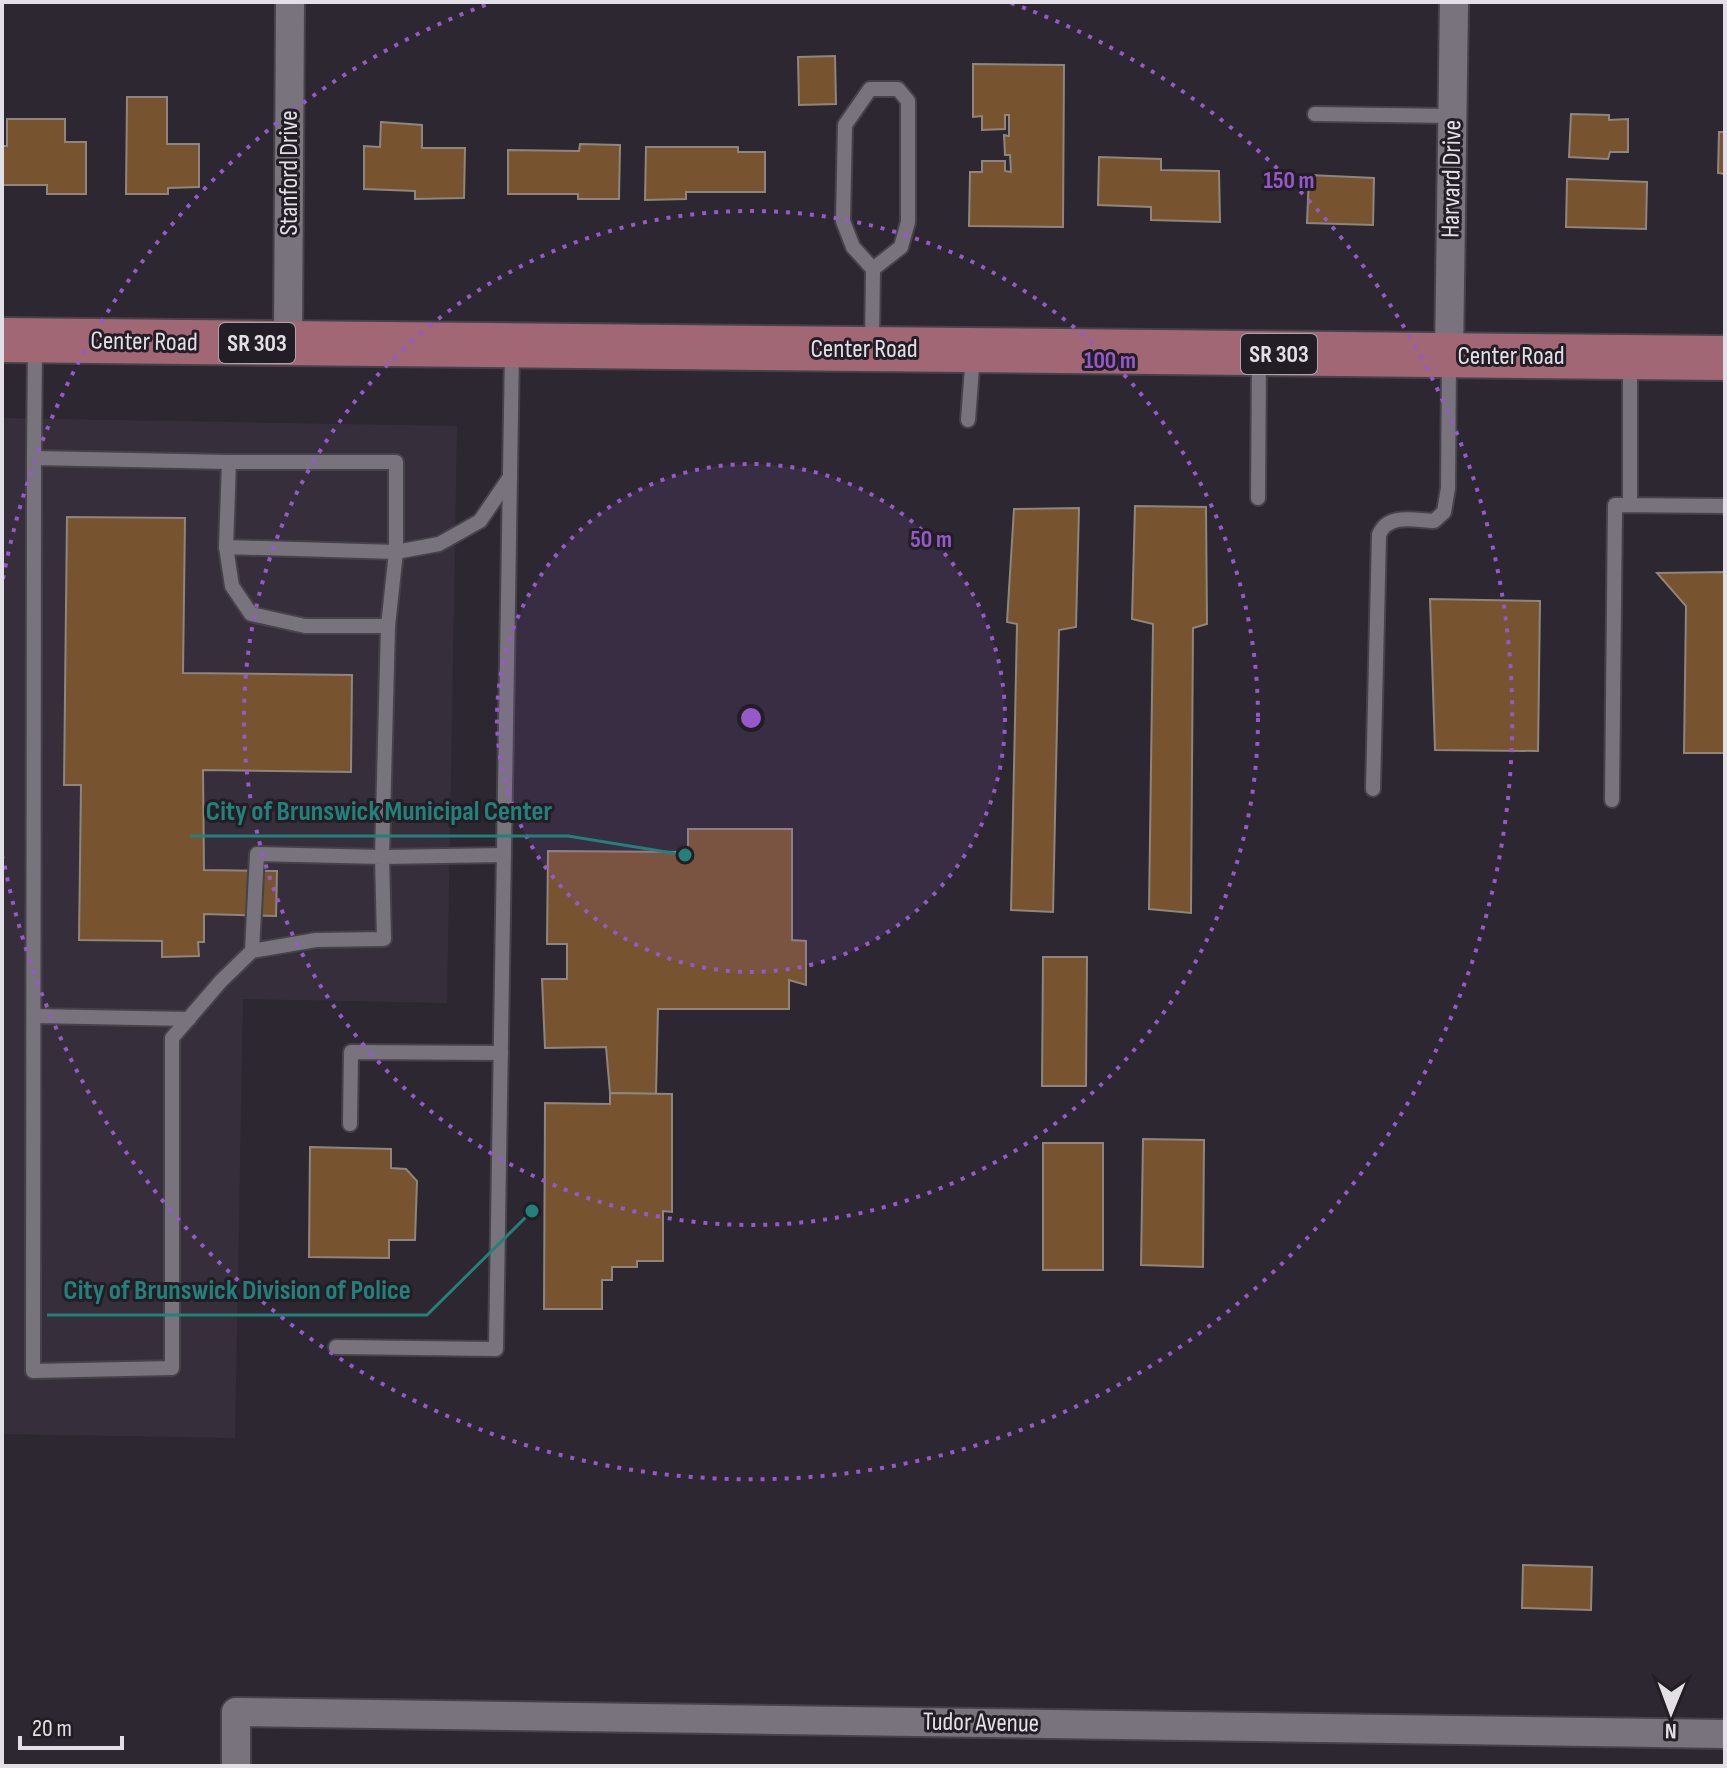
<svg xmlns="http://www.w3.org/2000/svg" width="1727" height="1768" font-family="'Sofia Sans Condensed',sans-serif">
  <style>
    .built { fill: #372e3c }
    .building { fill: #77542f; stroke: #8f857c; stroke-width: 2 }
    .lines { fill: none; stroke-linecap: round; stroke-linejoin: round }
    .lane-casing { stroke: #464249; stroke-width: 18 }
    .street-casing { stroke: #464249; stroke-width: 32 }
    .primary-casing { stroke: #464249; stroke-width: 48 }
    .lane { stroke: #79737e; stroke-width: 14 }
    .street { stroke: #79737e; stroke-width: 28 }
    .primary { stroke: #a26775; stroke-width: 44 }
    .ring { fill: none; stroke: #9559c9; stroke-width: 4; stroke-dasharray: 4 8 }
    .labels { text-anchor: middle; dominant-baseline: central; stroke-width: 6; stroke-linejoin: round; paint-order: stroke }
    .shield { fill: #231d26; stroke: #a9a5ac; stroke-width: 2 }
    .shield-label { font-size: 24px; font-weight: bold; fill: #e3dfe6 }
    .street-label { font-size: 26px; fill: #e3dfe6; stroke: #231d26 }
    .centre { fill: #9559c9; stroke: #231d26; stroke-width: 4 }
    .ring-label { font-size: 24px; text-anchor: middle; font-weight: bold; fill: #9559c9; stroke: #231d26; stroke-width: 6; stroke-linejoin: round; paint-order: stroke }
    .leader { fill: none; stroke: #24807a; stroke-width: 3 }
    .callout-dot { fill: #24807a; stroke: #231d26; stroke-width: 3 }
    .callout-label { font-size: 28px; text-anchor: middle; font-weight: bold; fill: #24807a; stroke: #231d26; stroke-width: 6; stroke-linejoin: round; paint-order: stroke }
  </style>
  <rect width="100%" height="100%" fill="#2c2730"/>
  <path class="built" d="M2,418l455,8 -10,577 -204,-4 -8,439 -233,-4z"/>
  <g class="building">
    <path d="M835,56l1,48 -37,1 -1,-48z"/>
    <path d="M973,64l91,1 -1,162 -94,-1 1,-54h12v-11h23v10l6,1 -1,-17h-5l-1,-20 5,1v-21h-4v14l-23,1v-14l-9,1z"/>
    <path d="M127,97h40v47h32v43l-31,1v6h-42z"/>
    <path d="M1571,114l38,1v5l19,-1v33h-18l-2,7 -39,-2z"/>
    <path d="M7,119h58v23h21v52h-39v-9h-45v-39h5z"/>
    <path d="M381,122l41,3v23h43l-1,50 -49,1v-8l-51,-2v-43l16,1z"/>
    <path d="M1719,132h6v42l-7,-1z"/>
    <path d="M580,144l40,1 -1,54h-41v-5h-70v-44l71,1z"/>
    <path d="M646,147h92v5h27v40h-79v7l-41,1z"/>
    <path d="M1099,157l62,2v11l58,1 1,51 -69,-2v-13l-53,-2z"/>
    <path d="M1309,175l65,3 -1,47 -66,-2z"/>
    <path d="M1567,179l80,3 -1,47 -80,-2z"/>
    <path d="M1135,506l71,1 1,117 -14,4 -2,285 -42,-4 4,-285 -21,-5z"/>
    <path d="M1079,508l-3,119 -17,3 -6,282 -42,-2 6,-286 -10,-2 7,-113z"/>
    <path d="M67,517l118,1 -2,155 169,2 -1,97 -148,-2 1,100 73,1 -1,45 -72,-2v28h-6l1,14 -37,1v-16l-83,-1 2,-155h-17z"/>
    <path d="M1725,572v181h-41l2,-147 -29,-33z"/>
    <path d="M1430,599l110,2 -2,150 -103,-1z"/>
    <path d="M688,829h104v111l14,1v44l-17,-5v29h-131l-2,85 -46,-1 -4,-46 -61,1 -3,-69h25v-35h-20l1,-93 140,1z"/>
    <path d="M1043,957h44l-1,129h-44z"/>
    <path d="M610,1093l62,1v118l-9,-1v50h-26v6h-25v13h-10v29h-58l1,-206 65,1z"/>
    <path d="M1143,1139l61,1 -1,127 -62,-2z"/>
    <rect x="1043" y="1143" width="60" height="127"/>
    <path d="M310,1147l81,2v19l15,1 11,12 -2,59h-26v18l-80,-1z"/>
    <path d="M1523,1565l69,2 -1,43 -69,-2z"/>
  </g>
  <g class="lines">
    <g class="lane-casing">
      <g id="lane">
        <path d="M1315,114l137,2"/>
        <path d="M872,344l1,-75 28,-22 7,-25v-121l-10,-12h-28l-25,36 -2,96 10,26 20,22"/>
        <path d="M1630,361v144"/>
        <path d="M968,420l5,-65"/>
        <path d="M34,458l1,-112"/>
        <path d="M1258,498l1,-140"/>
        <path d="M226,547l3,-85"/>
        <path d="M1373,789l6,-254c8,-22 35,-15 55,-14l10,-9 4,-24 1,-128"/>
        <path d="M1612,800l3,-295 110,1"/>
        <path d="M504,855l-122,2 6,-231h-83l-54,-12 -19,-28 -6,-39 170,5 43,-8 41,-23 30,-44"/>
        <path d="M252,951l5,-97 125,3 2,82 -68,1 -64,11 -31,30 -49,57v330l-139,3 1,-913 195,4h167v90l-8,74"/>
        <path d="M34,1016l155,3"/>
        <path d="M350,1124l1,-72 150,1"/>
        <path d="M336,1347l160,2 16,-999"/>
      </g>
    </g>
    <g class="street-casing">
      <g id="street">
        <path d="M288,343l2,-341"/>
        <path d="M1449,356l5,-354"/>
        <path d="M236,1766v-54l1489,22"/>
      </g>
    </g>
    <g class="primary-casing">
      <path id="primary" d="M2,340l1723,18"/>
    </g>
    <use href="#lane" class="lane"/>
    <use href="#street" class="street"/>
    <use href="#primary" class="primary"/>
  </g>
  <circle cx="751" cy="718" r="254" fill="#9559c9" fill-opacity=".12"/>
  <g class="ring">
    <circle cx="751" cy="718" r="254"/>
    <circle cx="751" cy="718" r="507"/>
    <path d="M3 579A761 761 0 0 1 491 3M1011 3A761 761 0 1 1 3 857"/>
  </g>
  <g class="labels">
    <g class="shield">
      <rect x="219" y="323" width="76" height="40" rx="6"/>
      <rect x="1241" y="334" width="76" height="40" rx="6"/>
    </g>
    <g class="shield-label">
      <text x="257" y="343">SR 303</text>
      <text x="1279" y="354">SR 303</text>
    </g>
    <g class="street-label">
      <text transform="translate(289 173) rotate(-90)">Stanford Drive</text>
      <text transform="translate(1452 179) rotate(-89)">Harvard Drive</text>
      <text transform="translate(144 342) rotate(1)">Center Road</text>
      <text x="864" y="349">Center Road</text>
      <text x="1511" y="356">Center Road</text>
      <text transform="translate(981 1723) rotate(1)">Tudor Avenue</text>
    </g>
  </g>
  <circle cx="751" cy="718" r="12" class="centre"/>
  <g class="ring-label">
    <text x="1289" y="188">150 m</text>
    <text x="1110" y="368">100 m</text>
    <text x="931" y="547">50 m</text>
  </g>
  <path class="leader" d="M685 855L568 836H190M532 1211L427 1315H47"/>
  <g class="callout-dot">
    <circle cx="685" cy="855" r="8"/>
    <circle cx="532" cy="1211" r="8"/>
  </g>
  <g class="callout-label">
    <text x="379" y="820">City of Brunswick Municipal Center</text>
    <text x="237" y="1299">City of Brunswick Division of Police</text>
  </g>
  <rect width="1727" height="1768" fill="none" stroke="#e3dfe6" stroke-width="8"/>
  <g transform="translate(1671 1712) rotate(181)" stroke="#231d26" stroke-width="6" paint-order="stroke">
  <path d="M0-6L14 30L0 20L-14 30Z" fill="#e3dfe6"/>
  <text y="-12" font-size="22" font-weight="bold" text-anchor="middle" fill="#e3dfe6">N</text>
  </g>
  <path d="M20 1736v12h102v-12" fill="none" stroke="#e3dfe6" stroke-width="4"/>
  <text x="32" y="1736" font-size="24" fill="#e3dfe6" stroke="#231d26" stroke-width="6" paint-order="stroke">20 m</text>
</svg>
